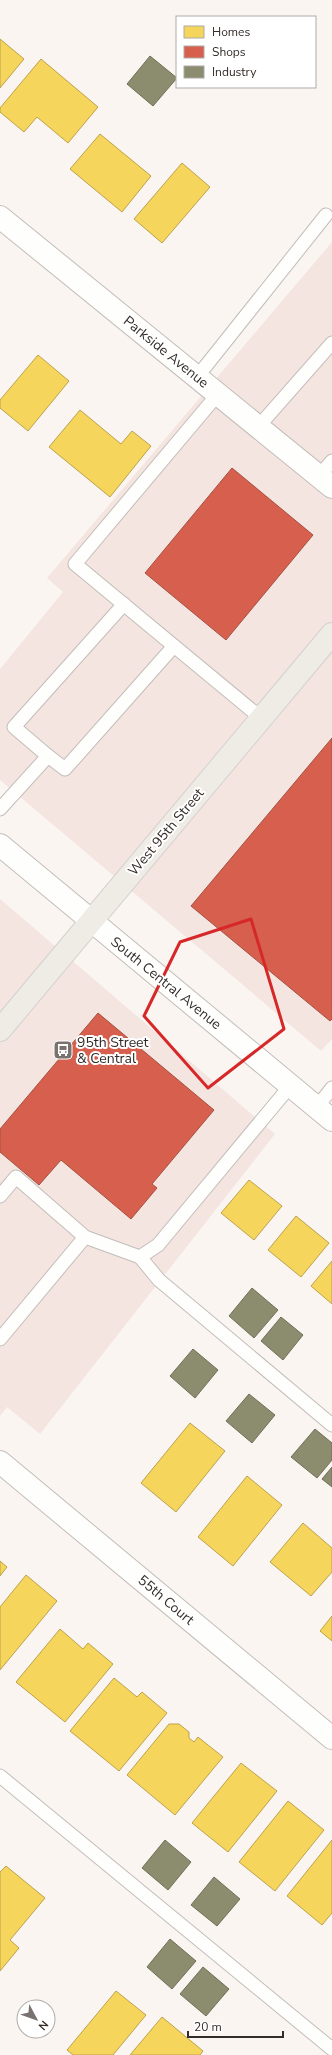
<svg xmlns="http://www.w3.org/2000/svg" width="332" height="2055" font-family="'Nunito Sans',sans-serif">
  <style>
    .commercial { fill: #f4e5e1 }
    .homes { fill: #f6d55c; stroke: #bca24c }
    .shops { fill: #d6604d; stroke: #a55042 }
    .industry { fill: #8c8c6e; stroke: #716f59 }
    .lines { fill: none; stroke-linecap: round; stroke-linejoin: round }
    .service-casing { stroke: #c3bdb9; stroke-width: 15 }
    .minor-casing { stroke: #c3bdb9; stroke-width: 24 }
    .tertiary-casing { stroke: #c3bdb9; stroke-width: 24 }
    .primary-casing { stroke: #d5d1cf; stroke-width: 24 }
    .service { stroke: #fefefd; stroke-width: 13 }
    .minor { stroke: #fefefd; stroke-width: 22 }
    .tertiary { stroke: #fefefd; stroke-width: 22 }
    .primary { stroke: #efebe5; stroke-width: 22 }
    .marked { fill: none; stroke: #d62828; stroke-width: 3; stroke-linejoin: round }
    .labels { text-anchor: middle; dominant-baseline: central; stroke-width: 4; stroke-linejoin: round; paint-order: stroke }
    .street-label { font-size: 14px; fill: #332c28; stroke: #fff }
    .poi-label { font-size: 14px; fill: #332c28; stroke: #fff; text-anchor: start }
  </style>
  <rect width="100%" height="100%" fill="#fbf5f1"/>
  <g class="commercial">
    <path d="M332,242v797l-11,12 -321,-271v-111l63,-77 -16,-14z"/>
    <path d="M0,899l275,235 -235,300 -33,-27 -7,9z"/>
  </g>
  <g class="homes">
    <path d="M0,39l24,20 -24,29z"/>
    <path d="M41,59l57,48 -30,36 -31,-26 -13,15 -24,-20v-4z"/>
    <path d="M100,134l51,42 -29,36 -52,-43z"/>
    <path d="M182,163l28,24 -48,56 -28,-24z"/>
    <path d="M38,355l31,26 -41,50 -28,-23v-8z"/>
    <path d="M80,410l41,34 11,-13 19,15 -41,51 -61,-50z"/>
    <path d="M249,1180l33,26 -28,34 -33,-27z"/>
    <path d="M296,1216l33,27 -28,34 -33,-27z"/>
    <path d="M332,1261v43l-21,-18z"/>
    <path d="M190,1423l35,28 -49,61 -35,-29z"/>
    <path d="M247,1476l35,29 -49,61 -35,-29z"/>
    <path d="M303,1523l29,25v24l-21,24 -41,-34z"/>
    <path d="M0,1561l7,6 -7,9z"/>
    <path d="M26,1575l31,26 -57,69v-63z"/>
    <path d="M332,1616v25l-12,-10z"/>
    <path d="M60,1629l23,20 5,-6 25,21 -48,58 -49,-40z"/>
    <path d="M114,1678l23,19 5,-5 25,21 -48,58 -49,-40z"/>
    <path d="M169,1724h10l10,8v6l5,4 4,-5 25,20 -48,58 -48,-40z"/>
    <path d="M241,1763l36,28 -49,61 -36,-29z"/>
    <path d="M288,1801l36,29 -49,61 -36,-29z"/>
    <path d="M332,1840v73l-10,12 -35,-29z"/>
    <path d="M6,1866l39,32 -35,42 9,8 -19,23v-99z"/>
    <path d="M116,1991l30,24 -33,40h-40l-6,-5z"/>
    <path d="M162,2017l41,34 -3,4h-70z"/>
  </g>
  <g class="shops">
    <path d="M232,468l81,67 -87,105 -81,-67z"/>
    <path d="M332,738v281l-2,2 -139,-115z"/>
    <path d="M98,1013l116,97 -62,74 5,4 -26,31 -70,-59 -22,25 -39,-33v-23z"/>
  </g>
  <g class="industry">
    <path d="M150,56l27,22 -24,28 -26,-22z"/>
    <path d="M252,1288l26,22 -24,28 -25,-22z"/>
    <path d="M281,1317l22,18 -20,25 -22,-19z"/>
    <path d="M193,1349l25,21 -23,28 -25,-22z"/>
    <path d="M249,1394l26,21 -23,28 -26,-22z"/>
    <path d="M315,1429l17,14v17l-15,18 -26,-21z"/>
    <path d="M332,1467v20l-10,-8z"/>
    <path d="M165,1840l26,22 -23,28 -26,-22z"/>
    <path d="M214,1877l26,22 -23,27 -26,-21z"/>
    <path d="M170,1939l26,22 -24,28 -25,-22z"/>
    <path d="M203,1967l26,22 -23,27 -26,-22z"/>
  </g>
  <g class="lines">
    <g class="service-casing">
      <g id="service">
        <path d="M197,377l129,-162"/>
        <path d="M218,394l-143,170 186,154"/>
        <path d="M258,427l74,-84"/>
        <path d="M319,476l13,-15"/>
        <path d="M48,756l17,13 109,-123"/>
        <path d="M0,809l48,-53 -34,-29 110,-123"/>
        <path d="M317,1107l15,-19"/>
        <path d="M0,1196l16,-19 69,60 -85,102"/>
        <path d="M85,1237l55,20 18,-12 133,-160"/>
        <path d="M140,1257l19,23 173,145"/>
        <path d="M0,1776l332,273"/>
      </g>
    </g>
    <g class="minor-casing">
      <g id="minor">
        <path d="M0,217l332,270"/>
        <path d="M0,1462l332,276"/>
      </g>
    </g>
    <g class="tertiary-casing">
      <path id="tertiary" d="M0,845l332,275"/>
    </g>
    <g class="primary-casing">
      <path id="primary" d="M0,1030l332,-396"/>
    </g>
    <use href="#service" class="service"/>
    <use href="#minor" class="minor"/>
    <use href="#tertiary" class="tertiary"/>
    <use href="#primary" class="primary"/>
  </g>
  <path class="marked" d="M251,919l33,110 -76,59 -64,-72 36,-74z"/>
  <defs>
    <g id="bus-square" transform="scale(1)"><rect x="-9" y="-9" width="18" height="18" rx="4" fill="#79726e" stroke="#fff"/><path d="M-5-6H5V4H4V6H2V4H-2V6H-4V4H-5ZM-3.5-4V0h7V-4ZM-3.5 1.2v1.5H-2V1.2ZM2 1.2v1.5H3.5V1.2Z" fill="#fff"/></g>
  </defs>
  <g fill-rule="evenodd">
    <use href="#bus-square" x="63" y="1050"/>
  </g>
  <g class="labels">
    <g class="street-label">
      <text transform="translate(166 352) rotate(39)">Parkside Avenue</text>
      <text transform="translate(166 832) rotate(-50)">West 95th Street</text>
      <text transform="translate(166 983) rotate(39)">South Central Avenue</text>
      <text transform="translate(166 1600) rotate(40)">55th Court</text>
    </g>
    <g class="poi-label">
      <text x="77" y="1042">95th Street<tspan x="77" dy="16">&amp; Central</tspan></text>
    </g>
  </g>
  <rect x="176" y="16" width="140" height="72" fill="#ffffff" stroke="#adaba9"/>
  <rect x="184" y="26" width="20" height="12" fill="#f6d55c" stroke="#adaba9"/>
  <text x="212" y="36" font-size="12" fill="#332c28">Homes</text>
  <rect x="184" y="46" width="20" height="12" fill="#d6604d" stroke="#adaba9"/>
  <text x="212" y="56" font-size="12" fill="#332c28">Shops</text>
  <rect x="184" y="66" width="20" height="12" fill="#8c8c6e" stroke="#adaba9"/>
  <text x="212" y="76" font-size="12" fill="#332c28">Industry</text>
  <g transform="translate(36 2019) rotate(131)"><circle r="19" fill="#ffffff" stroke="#adaba9"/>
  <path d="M0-3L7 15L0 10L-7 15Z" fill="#79726e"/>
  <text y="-6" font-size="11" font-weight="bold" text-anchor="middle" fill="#332c28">N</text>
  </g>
  <path d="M188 2031v6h95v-6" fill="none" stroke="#332c28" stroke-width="2"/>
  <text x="194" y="2031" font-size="12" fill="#332c28" stroke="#ffffff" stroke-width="3" paint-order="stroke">20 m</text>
</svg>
